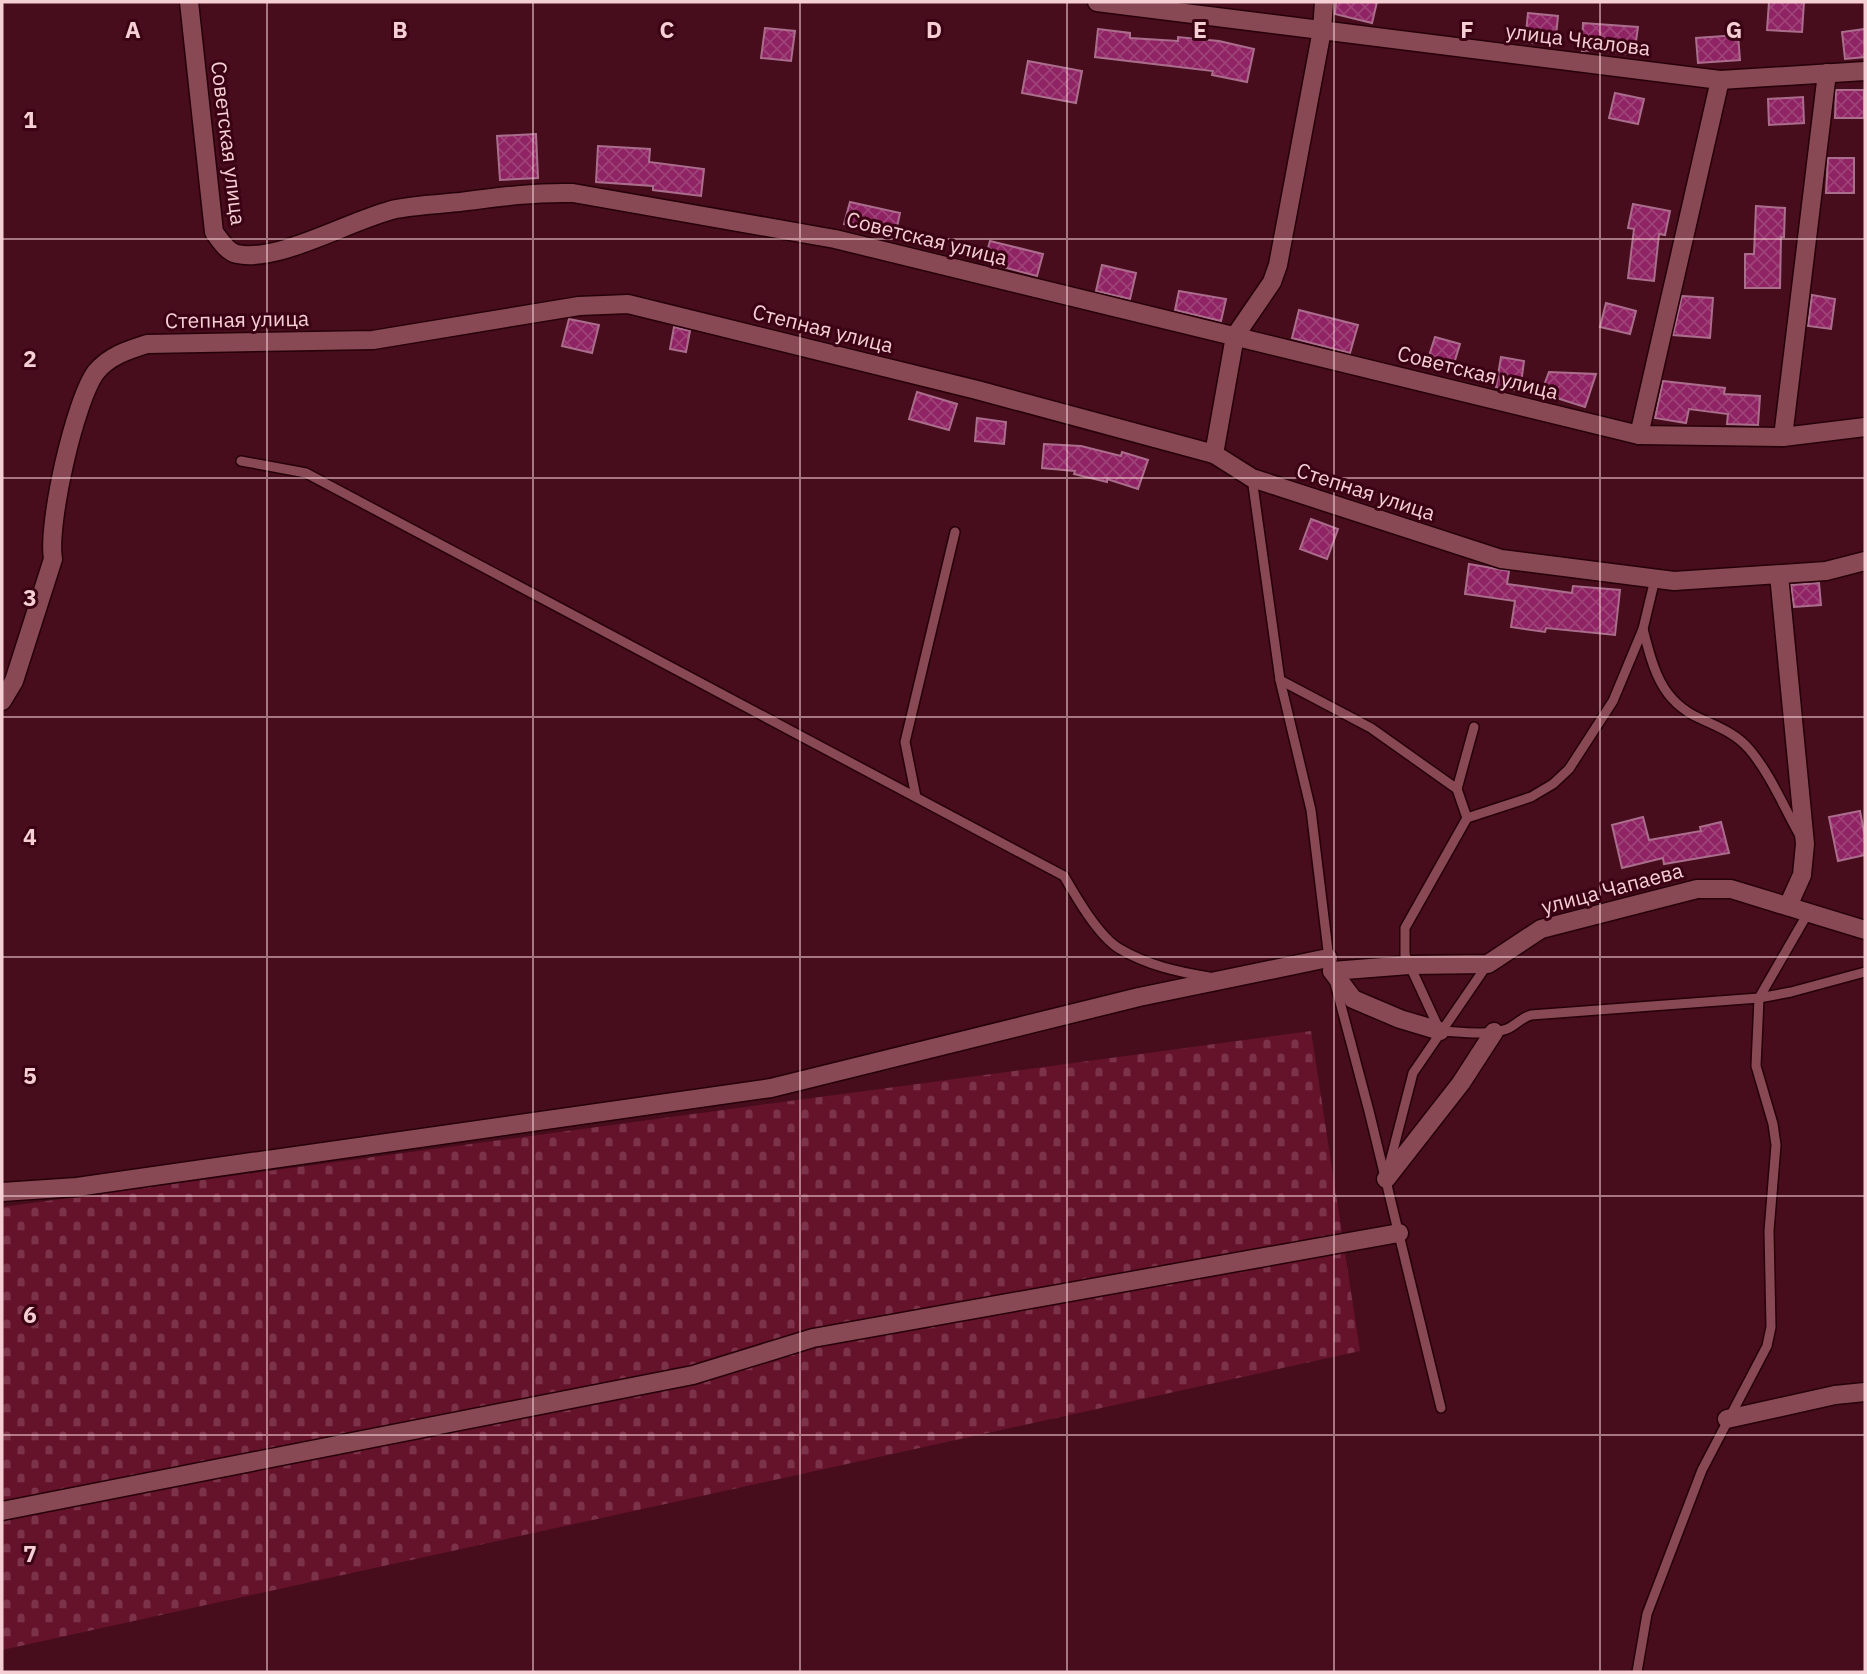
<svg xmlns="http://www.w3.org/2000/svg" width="1867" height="1674" font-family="'IBM Plex Sans',sans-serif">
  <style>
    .cemetery { fill: url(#cemetery-stones) }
    .building { fill: url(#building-cross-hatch); stroke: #ab6d8c; stroke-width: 2 }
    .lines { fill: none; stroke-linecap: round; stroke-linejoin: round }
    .service-casing { stroke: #260009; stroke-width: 12 }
    .minor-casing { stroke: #260009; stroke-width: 21 }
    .service { stroke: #884854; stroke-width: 9 }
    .minor { stroke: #884854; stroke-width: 18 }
    .grid { fill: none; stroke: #f5cfd4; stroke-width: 2; stroke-opacity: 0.55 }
    .labels { text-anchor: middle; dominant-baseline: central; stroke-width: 6; stroke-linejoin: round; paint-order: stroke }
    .street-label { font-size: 21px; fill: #f5cfd4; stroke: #3b0214 }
    .grid-label { font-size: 23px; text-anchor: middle; font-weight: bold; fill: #f5cfd4; stroke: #3b0214; stroke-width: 6; stroke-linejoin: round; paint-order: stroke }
  </style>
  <defs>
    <pattern id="cemetery-stones" width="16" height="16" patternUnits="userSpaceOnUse" patternTransform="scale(1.75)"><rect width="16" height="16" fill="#65122b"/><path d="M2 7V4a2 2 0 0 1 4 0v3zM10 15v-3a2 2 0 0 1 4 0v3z" fill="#7c3349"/></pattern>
    <pattern id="building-cross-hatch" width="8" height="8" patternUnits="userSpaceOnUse" patternTransform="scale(1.75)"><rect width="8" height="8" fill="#8f2363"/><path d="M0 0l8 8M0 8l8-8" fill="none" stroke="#9f4278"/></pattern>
  </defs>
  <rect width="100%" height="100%" fill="#470d1d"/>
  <path class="cemetery" d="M1311,1031l49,320 -1358,299v-443z"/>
  <g class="building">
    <path d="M1336,2h41l-5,21 -37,-9z"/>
    <path d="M1769,2h35l-2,30 -35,-2z"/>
    <path d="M1528,13l30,3 -3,30 -30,-4z"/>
    <path d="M1583,23l55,4 -4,28 -35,-5 -17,1z"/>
    <path d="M765,28l30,3 -4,30 -30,-3z"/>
    <path d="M1098,29l32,4v5l48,3v-4l41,4 35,8 -7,33 -35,-7 1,-4 -118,-14z"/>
    <path d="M1865,29v28l-20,2 -3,-27z"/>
    <path d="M1738,35l2,25 -42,3 -2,-25z"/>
    <path d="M1028,61l54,10 -6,32 -54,-10z"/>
    <path d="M1836,90h28v28h-29z"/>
    <path d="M1615,93l29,6 -6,25 -29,-6z"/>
    <path d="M1803,97l1,26 -35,2 -1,-26z"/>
    <path d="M536,134l2,44 -38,2 -3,-44z"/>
    <path d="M598,146l52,3 -1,13 55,7 -3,27 -48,-6v-4l-57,-4z"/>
    <path d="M1828,158h26v35h-28z"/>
    <path d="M850,202l50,11 -5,23 -51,-12z"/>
    <path d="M1633,204l37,7 -5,24 -6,-1 -5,47 -26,-3 6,-49 -6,-1z"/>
    <path d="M1756,206l29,2 -1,29h-3l-1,51h-35v-34h9z"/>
    <path d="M990,241l53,13 -6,22 -53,-14z"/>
    <path d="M1102,265l34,8 -6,26 -34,-8z"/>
    <path d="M1179,291l47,8 -5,22 -46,-11z"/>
    <path d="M1812,295l23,4 -4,30 -23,-3z"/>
    <path d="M1682,296l31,2 -3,40 -37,-3z"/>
    <path d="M1606,303l30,8 -6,23 -30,-7z"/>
    <path d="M1299,310l59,15 -8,28 -58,-15z"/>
    <path d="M569,319l30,6 -7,28 -30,-7z"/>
    <path d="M674,327l16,4 -4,21 -16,-3z"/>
    <path d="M1435,337l25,7 -8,26 -25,-8z"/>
    <path d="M1501,357l23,4 -4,30 -24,-4z"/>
    <path d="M1549,372l47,2 -11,33 -44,-14z"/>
    <path d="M1663,381l62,7 -1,6 36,2 -2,29 -31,-1 1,-10 -39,-5 -3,14 -31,-5z"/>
    <path d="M917,392l40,12 -8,26 -40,-11z"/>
    <path d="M977,418l29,4 -2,22 -29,-3z"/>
    <path d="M1044,444l37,2 40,10 1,-4 26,8 -10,29 -31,-10v3l-33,-8 1,-3 -33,-3z"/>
    <path d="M1311,519l27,10 -11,30 -27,-10z"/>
    <path d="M1469,564l40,7 -2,13 65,9 1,-7 47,4 -5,45 -69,-7 -1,4 -34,-5 4,-26 -50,-7z"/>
    <path d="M1819,583l2,22 -27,2 -3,-22z"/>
    <path d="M1860,811l5,27v17l-27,6 -9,-44z"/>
    <path d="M1643,817l6,23 52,-9 -1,-4 21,-5 8,31 -65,11 -1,-6 -41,10 -10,-43z"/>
  </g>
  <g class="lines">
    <g class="service-casing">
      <g id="service">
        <path d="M241,461l65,12 758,403c12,21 35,61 56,73 27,16 58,23 89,28"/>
        <path d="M1252,478l28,202 31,130 18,149"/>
        <path d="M1643,629c10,38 17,71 56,89 18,8 38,16 51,32 20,24 34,57 49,84"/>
        <path d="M1280,680l91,48 86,61"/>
        <path d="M1474,727l-17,62 10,29 -62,110v27l35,76c21,1 47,5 67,-2 9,-4 14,-11 24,-14l228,-17 32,-6 74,-20"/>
        <path d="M916,797l-11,-55 50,-210"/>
        <path d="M1467,818l64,-21 22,-13 16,-15 44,-68 30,-72 12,-50"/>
        <path d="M1335,983l34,128 72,297"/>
        <path d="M1388,1170l25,-97 74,-108"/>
        <path d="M1637,1672l10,-58 55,-144 65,-124 4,-19 -2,-96 7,-86 -3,-21 -17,-58 3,-68 49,-85"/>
      </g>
    </g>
    <g class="minor-casing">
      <g id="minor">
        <path d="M189,2l25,230c6,8 13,20 23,22 42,9 115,-35 159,-45 21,-4 43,-5 64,-7 38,-5 75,-10 113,-9l262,46 804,196 144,2 82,-10"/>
        <path d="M1097,2l623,78 145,-9"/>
        <path d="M1639,435l81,-355"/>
        <path d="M1783,437l44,-364"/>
        <path d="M1214,454l21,-118 37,-54 6,-17 44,-235 2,-28"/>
        <path d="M1779,575l26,269 -3,31 -14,31"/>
        <path d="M2,701l12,-20 39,-122c-6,-35 22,-159 43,-187 13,-16 32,-22 51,-28l226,-4 206,-34 49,-2 349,86 237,64 38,24 249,81 173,22 152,-10 39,-10"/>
        <path d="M1332,971l77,-6 79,-1 53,-35 156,-40h34l134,41"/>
        <path d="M1332,971l21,28 47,20 40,12"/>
        <path d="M1386,1179l75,-96 33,-51"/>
        <path d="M2,1192l75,-5 694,-99 368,-91 189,-39"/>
        <path d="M1727,1419l108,-24 30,-3"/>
        <path d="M2,1511l691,-136 120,-37 586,-105"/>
      </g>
    </g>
    <use href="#service" class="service"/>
    <use href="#minor" class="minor"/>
  </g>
  <path class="grid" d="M267,2v1670M533,2v1670M800,2v1670M1067,2v1670M1334,2v1670M1600,2v1670M2,239h1863M2,478h1863M2,717h1863M2,957h1863M2,1196h1863M2,1435h1863"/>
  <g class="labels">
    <g class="street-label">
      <text transform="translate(1578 39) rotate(7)">улица Чкалова</text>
      <text transform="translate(229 143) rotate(83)">Советская улица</text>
      <text transform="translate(927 238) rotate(14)">Советская улица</text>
      <text transform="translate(237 319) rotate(-1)">Степная улица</text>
      <text transform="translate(823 328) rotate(14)">Степная улица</text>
      <text transform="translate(1478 372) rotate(14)">Советская улица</text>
      <text transform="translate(1366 491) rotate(18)">Степная улица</text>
      <text transform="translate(1612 888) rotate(-15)">улица Чапаева</text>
    </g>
  </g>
  <g class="grid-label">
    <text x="133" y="38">A</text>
    <text x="400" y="38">B</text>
    <text x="667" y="38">C</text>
    <text x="934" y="38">D</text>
    <text x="1200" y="38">E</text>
    <text x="1467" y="38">F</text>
    <text x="1734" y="38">G</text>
    <text x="30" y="128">1</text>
    <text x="30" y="367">2</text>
    <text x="30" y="606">3</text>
    <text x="30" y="845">4</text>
    <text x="30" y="1084">5</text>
    <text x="30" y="1323">6</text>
    <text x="30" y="1562">7</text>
  </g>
  <rect width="1867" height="1674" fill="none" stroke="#f5cfd4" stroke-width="7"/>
</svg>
